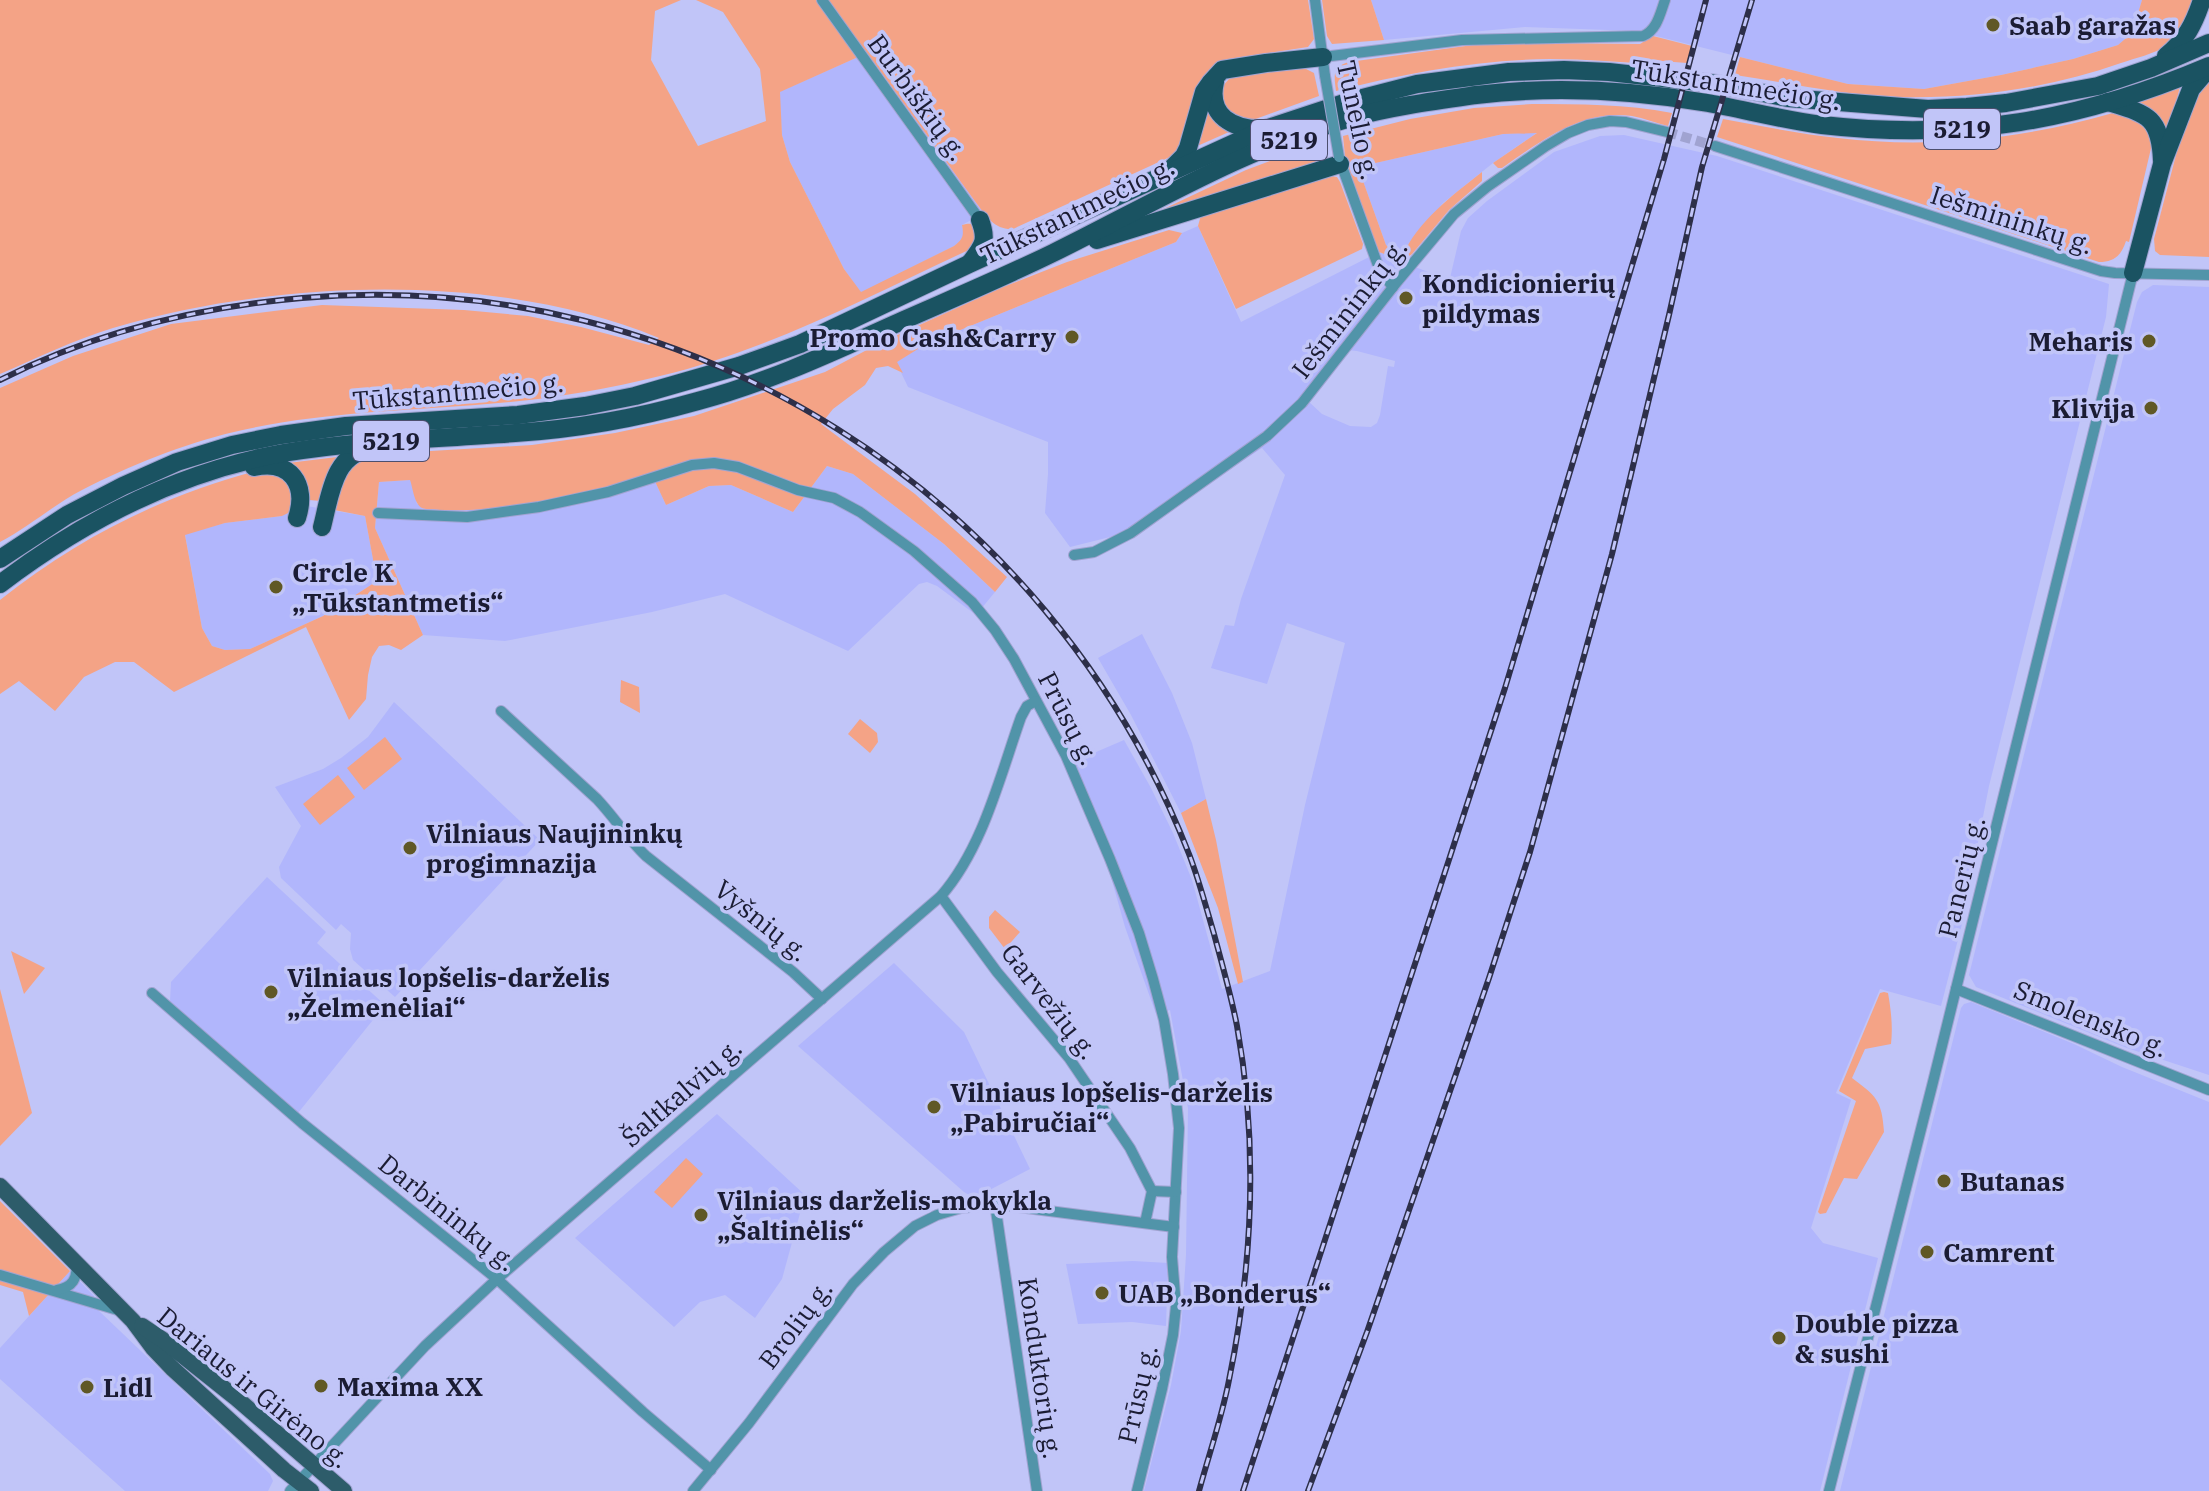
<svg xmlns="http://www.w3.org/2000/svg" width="2209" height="1491" font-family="'IBM Plex Serif',serif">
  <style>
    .built { fill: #b1b6fc; fill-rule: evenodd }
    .green { fill: #f4a386 }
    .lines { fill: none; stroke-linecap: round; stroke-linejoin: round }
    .minor-tunnel { stroke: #a0a3d1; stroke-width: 10; stroke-dasharray: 10 5; stroke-linecap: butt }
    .minor-casing { stroke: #a0a3d1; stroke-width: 12 }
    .primary-casing { stroke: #a0a3d1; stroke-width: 18 }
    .trunk-casing { stroke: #a0a3d1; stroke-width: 20 }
    .minor { stroke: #5194a9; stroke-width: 10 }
    .primary { stroke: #2d5c6a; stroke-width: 16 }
    .trunk { stroke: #1a5362; stroke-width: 18 }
    .rail-casing { stroke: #2d2f49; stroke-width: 6 }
    .rail { stroke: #c1c5f8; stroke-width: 3; stroke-dasharray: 9; stroke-linecap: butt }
    .minor-bridge-casing { stroke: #a0a3d1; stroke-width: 12; stroke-linecap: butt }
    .minor-bridge { stroke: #5194a9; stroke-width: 10 }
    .poi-dot { fill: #605825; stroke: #c1c5f8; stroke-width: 3 }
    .labels { text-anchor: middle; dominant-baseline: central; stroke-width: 7; stroke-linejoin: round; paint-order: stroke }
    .shield { fill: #c1c5f8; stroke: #4d4f6e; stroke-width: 2 }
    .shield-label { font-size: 24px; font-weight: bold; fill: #1b1c33 }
    .poi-label { font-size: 26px; font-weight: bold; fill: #1b1c33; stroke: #c1c5f8; text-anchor: start }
    .street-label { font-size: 26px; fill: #1b1c33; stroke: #c1c5f8 }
  </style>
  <rect width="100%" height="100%" fill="#c1c5f8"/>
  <g class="built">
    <path d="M1371,0h771l-10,33 -14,12 -45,14 -72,16 -77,14 -76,-5 -212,-53 -111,-4 -141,13z"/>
    <path d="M867,53l117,160 -22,12 2,11 -3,5 -7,5 -93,47 -17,-24 -54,-107 -8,-27 -3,-43z"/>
    <path d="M1538,132l-45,31 -50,40 -37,44 -21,55 30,-35 21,8 -3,12 14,4 14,-60 7,-13 19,-17 67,-49 46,-16 24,-1 93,21 392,128 -3,33 -117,469 -27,138 -21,82 -61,-17 -44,104 15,7 -40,128 12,15 55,15 -58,233h-676l27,-106 10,-54 5,-76 2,-147 -18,-98 -14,4 -31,-87 -18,-64 -41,-98 58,-25 27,48 22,45 19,47 30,109 48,-18 35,-166 40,-162 -58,-20 -20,61 -56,-16 14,-43 9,1 7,-27 44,-124 -23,-27 -124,82 -68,17 -25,-34 3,-39v-32l-140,-55 -12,-25 30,-18 250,-102 6,-9 16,-7 43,96 138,-70 8,3 8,-4 -9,-6 -28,-78 145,-33zM1347,350l10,1 38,10 -1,6 -6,-1 -8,49 -3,8 -6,4 -21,-1 -28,-12 -14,-13z"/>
    <path d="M2153,285l56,2v788l-82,-27 -151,-61 -7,-12 168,-673 5,-10z"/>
    <path d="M827,466l26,8 91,70 51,48 -19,23 -39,-29 -10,-4 -8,2 -71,67 -123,-57 -73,18 -147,29 -82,-6 -48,-107 4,-46 32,-2 6,24 110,-1 87,-17 38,-11 14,30 43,-19 22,-1 62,27z"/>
    <path d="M295,504l70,12 12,65 -54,35 -73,33 -25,1 -13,-4 -10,-18 -17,-94 40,-11 57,-7z"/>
    <path d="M1142,634l30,59 20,50 14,56 -25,14 -50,-98 -33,-57z"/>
    <path d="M394,702l146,138 -145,157 -42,-37 -3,-11 1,-16 -10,-9 -5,6 -55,-52 -2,-11 22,-41 -26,-39 48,-18 18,-11 27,-21z"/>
    <path d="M267,877l59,55 -9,11 68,62 -87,108 -128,-111 1,-20z"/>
    <path d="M894,963l70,69 66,137 -56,29 -10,-6 -166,-146z"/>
    <path d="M1971,1002l103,42 48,23 87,35v389h-369l121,-483 3,-4z"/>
    <path d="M717,1114l88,81 -23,84 -27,39 -30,-23 -25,7 -26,25 -99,-89z"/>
    <path d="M1133,1261l35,2 -2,63 -34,-4 -54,2 -12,-60z"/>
    <path d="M70,1271l24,25 4,14 172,164 3,7 -5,10h-143l-125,-112v-31z"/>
  </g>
  <g class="green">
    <path d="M0,0h681l-26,11 -4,49 47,86 68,-25 -6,-52 -37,-57 -27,-12h612l6,39 -6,8 -80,12c-46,22 -26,66 -56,97l-159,73c-18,1 -26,-12 -36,-25l-110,-151 -87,39 2,43 8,27 54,107 17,23 93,-46c9,-7 10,-10 8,-21 8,-2 11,-2 18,3l-7,20c-102,47 -203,102 -313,128 -57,14 -115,24 -173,28 -86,7 -168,8 -253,28 -51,12 -105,34 -152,58 -29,15 -53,37 -82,52v-154l73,-32 98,-32 151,-19 142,5 64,6 53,11 68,18 10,-7c-159,-67 -384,-59 -546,-10 -39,12 -76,30 -113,46z"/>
    <path d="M1322,0h49l13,40 -52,4 -5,-8z"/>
    <path d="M2142,0h52c-5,16 -12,37 -27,46 -14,8 -31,12 -46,17 -71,25 -147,36 -223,34 -55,-2 -109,-14 -163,-22l5,-18 108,27 76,5 77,-14 72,-16 45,-14 14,-12z"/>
    <path d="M1653,36l39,10 -5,17 -26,-2 -1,4c-37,-3 -74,-6 -111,-6 -72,1 -144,14 -213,32 -2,-16 -4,-24 13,-29l124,-17 59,-2 108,1z"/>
    <path d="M1304,68l10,5 5,23 -69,25 -27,-9 -2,-24 8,-9 5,-3z"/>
    <path d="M2209,78v179l-49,-2 -5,-4 -1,-12 37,-141z"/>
    <path d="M2181,83l-15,57 -21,-34 -10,-6z"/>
    <path d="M1208,90l21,42 -34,15z"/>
    <path d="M1532,104c47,0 94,0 140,9l-4,13c-12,-3 -24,-8 -36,-10 -50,-7 -91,25 -130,52h-4l-5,-5 44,-30 -34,1 -145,33 28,78 9,7 -8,3 -8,-3 -33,-86 -3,-30 67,-17 64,-11z"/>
    <path d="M2113,113c22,-1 34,10 39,31l-23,98 -3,-1c-5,15 -12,21 -27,21l-382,-125 6,-18c38,7 77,15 115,19 93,11 185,1 275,-25z"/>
    <path d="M1326,140l2,13 -3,6 -189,63 110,-52z"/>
    <path d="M1482,172v9l-33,29 -37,44 -8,6 -2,-2c13,-35 51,-63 80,-86z"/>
    <path d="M1325,175l12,2 3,5 23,62 -1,5 -126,60 -38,-83 3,-11z"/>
    <path d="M1169,230l13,3 -6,9 -250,102 -29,18 6,11 -15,-7 -12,2 -11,17 -32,24 -12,15 94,70 92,83 -12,15 -51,-48 -91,-70 -26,-8 -34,46 -62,-27 -22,1 -43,19 -14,-30c-62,18 -148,38 -212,35 -5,-1 -13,0 -18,-2 -8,-4 -9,-20 -12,-28l-31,2 -4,46 48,107 -22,15 -12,-5 -10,1 -7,11 -4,18 -2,24 -17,21 -43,-93 -132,65 -40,-30h-19l-31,15 -29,34 -36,-30 -19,13v-94c82,-65 166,-106 267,-132l25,14 3,22 -7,9 -6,3 -57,7 -40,12 17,93 10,18 13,4 25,-1 73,-33 54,-35 -12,-65 -31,-6 10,-38 20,-17 168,-10 83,-12 79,-17 131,-44 57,-30 121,-55 64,-25z"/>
    <path d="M337,457l-4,7 -12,37 -12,-1 -2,-15 -19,-22z"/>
    <path d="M621,680l18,7 1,26 -20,-11z"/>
    <path d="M860,719l17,14 1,9 -8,11 -22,-19z"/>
    <path d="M385,737l17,22 -38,31 -17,-22z"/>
    <path d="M338,775l17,22 -35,28 -17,-21z"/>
    <path d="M1206,799l10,41 27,142 -5,2 -20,-76 -37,-95z"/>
    <path d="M995,910l25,22 -15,17 -16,-21v-11z"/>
    <path d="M11,951l34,17 -21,26z"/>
    <path d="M0,989l32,124 -32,33z"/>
    <path d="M1884,992l4,1c3,17 5,34 3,51l-26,5 -13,29c24,18 30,22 32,54l-27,47 -13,-1 -18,35 -6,1 -2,-2 38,-111 -17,-10 41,-98z"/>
    <path d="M686,1158l17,16 -31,34 -18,-16z"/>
    <path d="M0,1201l70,70 -41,45 -6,-24 -23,-7z"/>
  </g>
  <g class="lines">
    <path class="minor-tunnel" d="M1667,132l48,14"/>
    <g class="minor-casing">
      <g id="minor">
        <path d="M822,0l158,220"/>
        <path d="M1315,0l10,76"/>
        <path d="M1323,57l139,-17 181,-4c14,-6 17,-22 22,-36"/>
        <path d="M1715,146l386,125 14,2 94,2"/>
        <path d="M1340,161l40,110 13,16"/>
        <path d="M378,513l89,4 72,-10 69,-15 84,-27 22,-2 24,4 60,23 36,8 26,14 54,39 58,51 23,28 19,29 52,97 44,103 29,74 14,46 11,41 9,54 6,54 -7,129 4,49 -3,29 -11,54 -25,102"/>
        <path d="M1074,555l20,-3 37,-19 136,-97 35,-33 95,-121 57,-68 33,-27 59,-41 22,-13 20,-8 22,-4 16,1 41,10"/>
        <path d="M501,711l96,88c17,18 31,40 49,57l147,116 29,27"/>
        <path d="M941,896l56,76 72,86 61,90 22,43 -7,32"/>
        <path d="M1956,989l253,101"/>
        <path d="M152,993l150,130 195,156 146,133 68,58"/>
        <path d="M1152,1191l24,1"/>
        <path d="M995,1204l42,287"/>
        <path d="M0,1275l121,36"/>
        <path d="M57,1290c16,-3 20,-11 20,-27"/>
        <path d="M290,1491l135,-145 72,-67 444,-383c42,-48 59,-120 80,-179l6,-11 9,-5"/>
        <path d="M693,1491l56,-68 104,-139 31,-32 31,-26 22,-11 24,-7 34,-4 179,23"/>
        <path d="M1829,1491l104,-409 200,-809"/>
      </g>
    </g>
    <g class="primary-casing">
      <g id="primary">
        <path d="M0,1186l133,135 20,27 19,20 112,102 27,21"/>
        <path d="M142,1326l21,14 73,58 108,93"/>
      </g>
    </g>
    <g class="trunk-casing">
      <g id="trunk">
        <path d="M2166,56c20,-16 28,-32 36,-56"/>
        <path d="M1215,82c-8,34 18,48 49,47"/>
        <path d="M2108,102c39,12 52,14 54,58"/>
        <path d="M1170,170l14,-14 4,-8 16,-56 7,-10 11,-12 44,-7 57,-6"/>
        <path d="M1097,240l243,-76"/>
        <path d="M970,263c13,-17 18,-22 10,-43"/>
        <path d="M2133,273l29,-109 29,-75 18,-21"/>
        <path d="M254,467c36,-8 54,17 43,51"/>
        <path d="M322,527c8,-30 11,-75 50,-78"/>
        <path d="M0,559l67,-44 56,-29 54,-24 55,-17 49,-10 65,-9 172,-11 67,-9 50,-10 104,-30 61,-22 169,-80 296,-135 82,-27 70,-18 92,-12 55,-2 45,2 108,12 71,14 140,11 39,-2 39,-4 92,-17 53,-18 58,-25"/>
        <path d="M0,584c83,-63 179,-112 283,-131 77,-13 154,-14 232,-20 62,-4 123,-15 183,-32 72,-19 139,-51 206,-81 50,-22 100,-43 149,-67 97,-48 192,-105 297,-135 40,-11 84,-17 126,-23 76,-9 156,-5 232,8 38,7 76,17 114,22 141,16 257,-4 387,-59"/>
      </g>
    </g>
    <use href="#minor" class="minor"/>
    <use href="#primary" class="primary"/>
    <use href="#trunk" class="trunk"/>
    <g class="rail-casing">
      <g id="rail">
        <path d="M0,380c93,-47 198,-73 302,-82 385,-33 747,197 887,556 10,26 17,53 25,80 8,30 17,61 23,92 21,117 16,237 -8,354 -7,37 -20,74 -30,111"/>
        <path d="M1243,1491l262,-803 159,-529 42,-159"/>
        <path d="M1308,1491l59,-159 122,-354 41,-126 82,-298 57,-239 33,-148 50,-167"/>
      </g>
    </g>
    <use href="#rail" class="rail"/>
    <g class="minor-bridge-casing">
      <path id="minor-bridge" d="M1325,76l14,81"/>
    </g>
    <use href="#minor-bridge" class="minor-bridge"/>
  </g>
  <g class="poi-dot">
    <circle cx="1993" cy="25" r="8"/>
    <circle cx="1406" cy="298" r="8"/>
    <circle cx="1072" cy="337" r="8"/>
    <circle cx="2149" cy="341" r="8"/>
    <circle cx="2151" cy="408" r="8"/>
    <circle cx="276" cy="587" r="8"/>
    <circle cx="410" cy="848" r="8"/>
    <circle cx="271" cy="992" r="8"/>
    <circle cx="934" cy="1107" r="8"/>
    <circle cx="1944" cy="1181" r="8"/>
    <circle cx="701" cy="1215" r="8"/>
    <circle cx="1927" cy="1252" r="8"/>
    <circle cx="1102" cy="1293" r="8"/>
    <circle cx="1779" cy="1338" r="8"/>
    <circle cx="321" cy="1386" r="8"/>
    <circle cx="87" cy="1387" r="8"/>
  </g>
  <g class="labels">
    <g class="shield">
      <rect x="1924" y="109" width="76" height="40" rx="6"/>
      <rect x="1251" y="120" width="76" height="40" rx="6"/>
      <rect x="353" y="421" width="76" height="40" rx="6"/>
    </g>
    <g class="shield-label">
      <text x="1962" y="129">5219</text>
      <text x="1289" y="140">5219</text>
      <text x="391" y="441">5219</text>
    </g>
    <g class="poi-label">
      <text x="2009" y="25">Saab garažas</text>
      <text x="1422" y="283">Kondicionierių<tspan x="1422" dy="30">pildymas</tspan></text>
      <text x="1056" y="337" text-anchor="end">Promo Cash&amp;Carry</text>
      <text x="2133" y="341" text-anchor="end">Meharis</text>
      <text x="2135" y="408" text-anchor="end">Klivija</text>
      <text x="292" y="572">Circle K<tspan x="292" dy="30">„Tūkstantmetis“</tspan></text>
      <text x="426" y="833">Vilniaus Naujininkų<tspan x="426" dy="30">progimnazija</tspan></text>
      <text x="287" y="977">Vilniaus lopšelis-darželis<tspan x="287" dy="30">„Želmenėliai“</tspan></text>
      <text x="950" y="1092">Vilniaus lopšelis-darželis<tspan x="950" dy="30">„Pabiručiai“</tspan></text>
      <text x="1960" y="1181">Butanas</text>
      <text x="717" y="1200">Vilniaus darželis-mokykla<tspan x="717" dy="30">„Šaltinėlis“</tspan></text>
      <text x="1943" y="1252">Camrent</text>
      <text x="1118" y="1293">UAB „Bonderus“</text>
      <text x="1795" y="1323">Double pizza<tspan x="1795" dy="30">&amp; sushi</tspan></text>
      <text x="337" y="1386">Maxima XX</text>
      <text x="103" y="1387">Lidl</text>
    </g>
    <g class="street-label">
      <text transform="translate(1736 84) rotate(9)">Tūkstantmečio g.</text>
      <text transform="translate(918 97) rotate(54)">Burbiškių g.</text>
      <text transform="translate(1359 120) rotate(78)">Tunelio g.</text>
      <text transform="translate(1077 210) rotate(-26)">Tūkstantmečio g.</text>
      <text transform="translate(2012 219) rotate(18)">Iešmininkų g.</text>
      <text transform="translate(1349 308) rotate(-52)">Iešmininkų g.</text>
      <text transform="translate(458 391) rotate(-5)">Tūkstantmečio g.</text>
      <text transform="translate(1069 718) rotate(63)">Prūsų g.</text>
      <text transform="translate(1961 877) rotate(-76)">Panerių g.</text>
      <text transform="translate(762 920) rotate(39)">Vyšnių g.</text>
      <text transform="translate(1050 1001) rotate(52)">Garvežių g.</text>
      <text transform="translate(2091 1018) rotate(22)">Smolensko g.</text>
      <text transform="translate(681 1092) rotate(-41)">Šaltkalvių g.</text>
      <text transform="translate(448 1212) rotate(39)">Darbininkų g.</text>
      <text transform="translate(795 1324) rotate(-53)">Brolių g.</text>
      <text transform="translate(1041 1368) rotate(82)">Konduktorių g.</text>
      <text transform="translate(254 1387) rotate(39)">Dariaus ir Girėno g.</text>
      <text transform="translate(1137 1394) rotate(-77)">Prūsų g.</text>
    </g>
  </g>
</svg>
